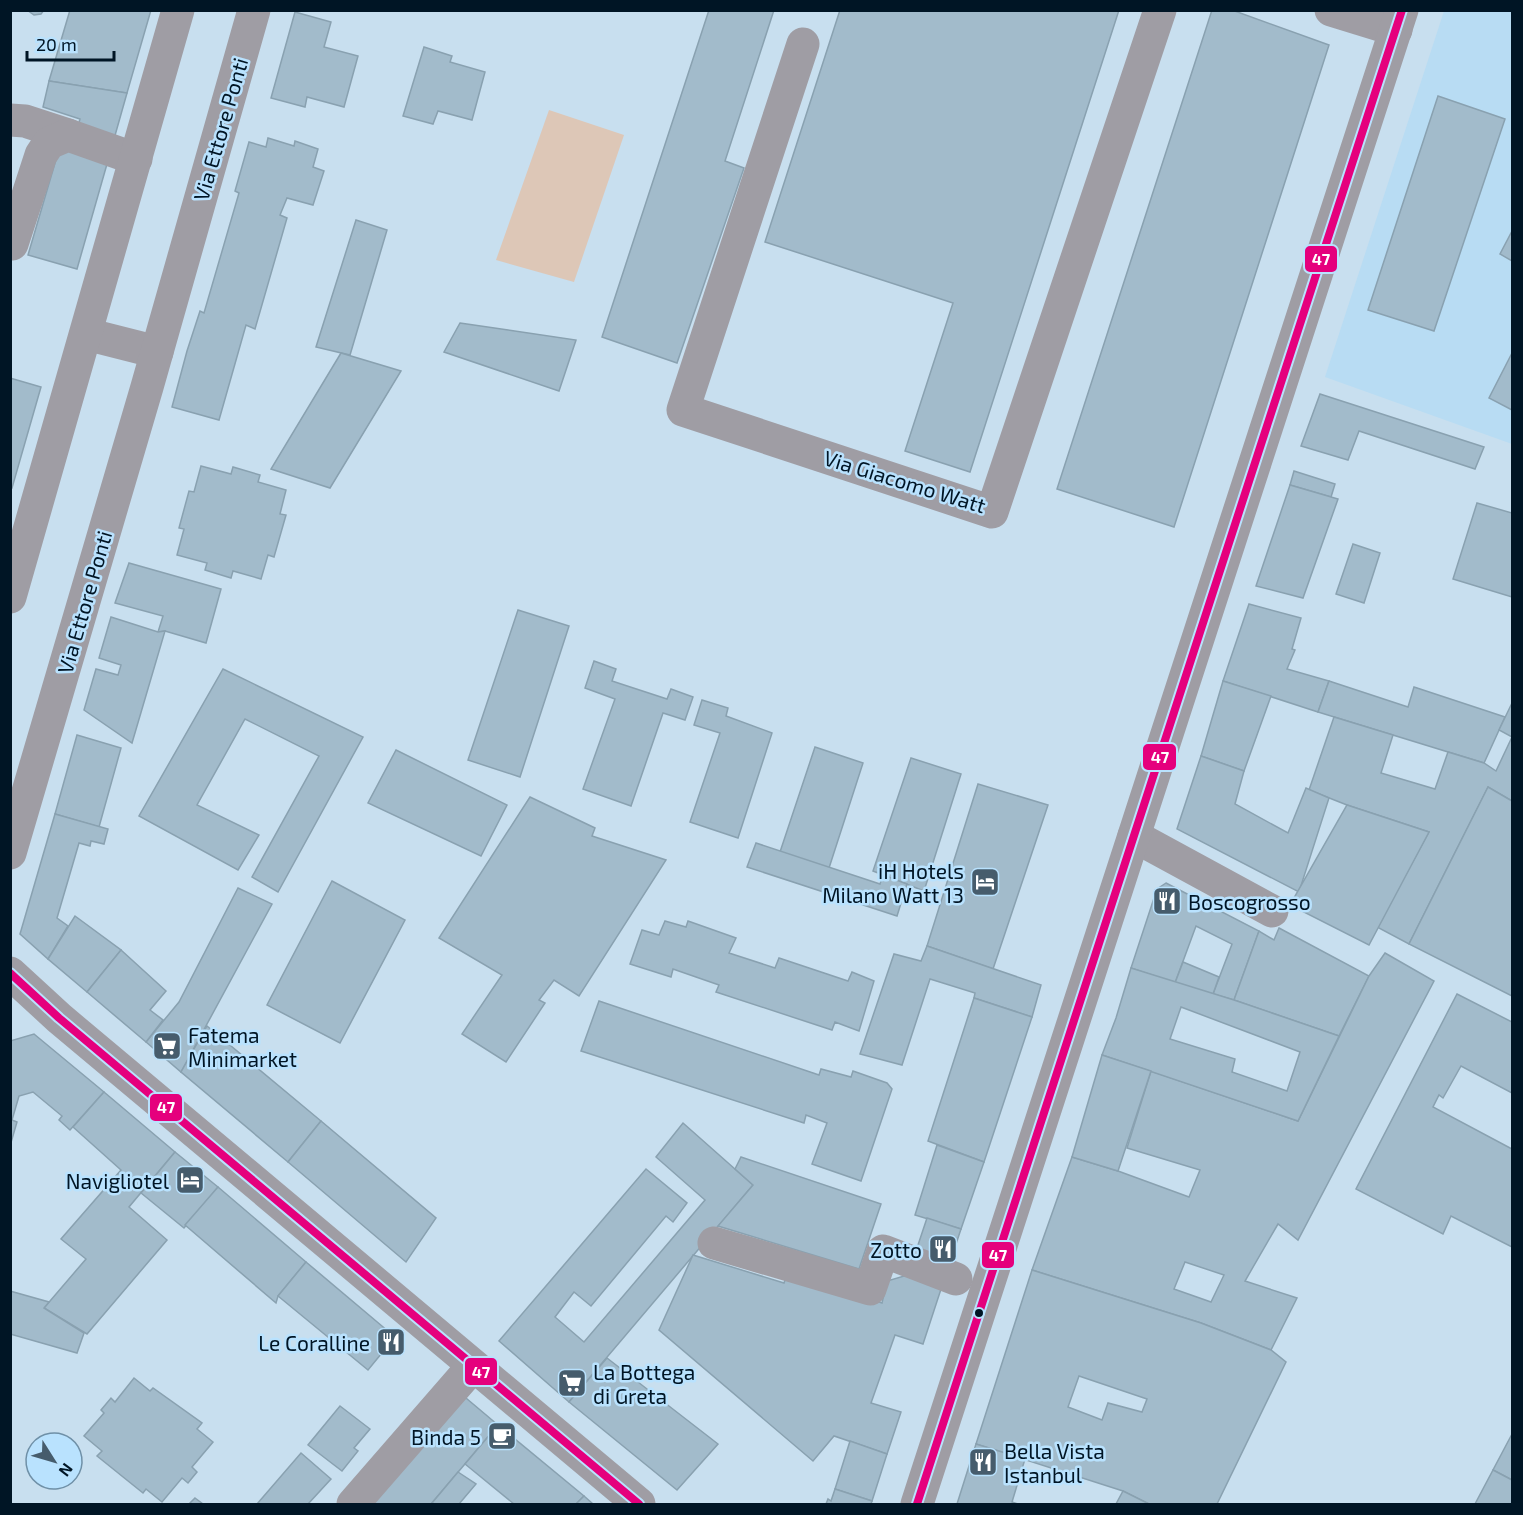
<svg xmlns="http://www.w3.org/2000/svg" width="1523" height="1515" font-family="'Exo 2',sans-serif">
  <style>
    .built { fill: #b8dcf3 }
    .green { fill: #ddc7b7 }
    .building { fill: #a2bbcb; stroke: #89a1b0; stroke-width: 1.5; fill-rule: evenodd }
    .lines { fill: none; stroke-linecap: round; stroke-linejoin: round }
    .minor { stroke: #9f9da4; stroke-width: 33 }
    .bus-1-casing { stroke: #b9e2fe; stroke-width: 12 }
    .bus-1 { stroke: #e5007d; stroke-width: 8 }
    .bus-dot { fill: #001525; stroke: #b9e2fe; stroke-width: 2 }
    .labels { text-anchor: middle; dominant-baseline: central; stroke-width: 5; stroke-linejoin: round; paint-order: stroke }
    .street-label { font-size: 21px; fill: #001525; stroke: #b9e2fe }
    .poi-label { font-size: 21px; fill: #001525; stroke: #b9e2fe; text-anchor: end }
    .line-badge { stroke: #b9e2fe; stroke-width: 2 }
    .badge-label { font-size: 16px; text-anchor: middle; font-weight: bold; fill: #fff }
  </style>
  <rect width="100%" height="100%" fill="#c8dfef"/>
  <path class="built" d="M1444,11h68v433l-187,-67z"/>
  <path class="green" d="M549,110l75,25 -50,147 -78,-22z"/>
  <g class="building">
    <path d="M27,10h17l-3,4 -7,1z"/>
    <path d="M70,10h81l-24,83 -78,-12z"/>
    <path d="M709,10h65l-49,151 19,7 -67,195 -75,-26z"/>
    <path d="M840,10h279l-149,462 -65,-21 48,-148 -188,-61z"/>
    <path d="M1212,10h20l97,35 -155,482 -117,-38z"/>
    <path d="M295,12l36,10 -7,25 34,9 -14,51 -37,-10 -2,10 -34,-9z"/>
    <path d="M424,47l28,9 -2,6 35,10 -13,48 -34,-9 -5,13 -30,-8z"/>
    <path d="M49,81l78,12 -13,46 -36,-13 2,-7 -37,-12z"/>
    <path d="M1438,96l67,23 -71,212 -66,-21z"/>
    <path d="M268,138l26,8 1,-5 23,8 -5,18 11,4 -11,34 -26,-7 -7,17 7,3 -32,111 -9,-4 -27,95 -47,-13 15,-56 13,-40 4,2 35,-120 -4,-2 14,-49 17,5z"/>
    <path d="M60,146l49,11 -32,112 -49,-14z"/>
    <path d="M356,220l31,10 -37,125 -34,-8z"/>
    <path d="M1512,231v30l-12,-7z"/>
    <path d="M460,323l116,17 -17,51 -115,-39z"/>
    <path d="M341,353l60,18 -71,117 -59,-19z"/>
    <path d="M1512,353v57l-23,-12z"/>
    <path d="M10,378l31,9 -29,101 -2,-1z"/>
    <path d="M1320,394l164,53 -9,22 -116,-38 -11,29 -47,-14z"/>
    <path d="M201,466l30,8 2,-7 27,8 -2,7 28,8 -6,24 6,1 -12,42 -6,-2 -7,24 -28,-8 -2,7 -26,-8 2,-7 -30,-8 7,-26 -5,-1 10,-37 5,1z"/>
    <path d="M1294,471l41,13 -4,13 -41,-12z"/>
    <path d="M1290,485l48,14 -35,99 -47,-12z"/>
    <path d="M1477,503l35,10v84l-59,-18z"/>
    <path d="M1353,544l27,9 -16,50 -28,-9z"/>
    <path d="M129,563l92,26 -15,54 -41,-12 -7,1 5,-16 -48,-13z"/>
    <path d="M1249,604l52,14 -9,31 3,1 -8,19 42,12 -11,31 -95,-31z"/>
    <path d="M518,610l51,16 -49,151 -52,-17z"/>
    <path d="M111,617l47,15 7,-1 -33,112 -48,-33 12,-41 22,6 3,-10 -22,-7z"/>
    <path d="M594,661l22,8 -4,12 55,18 4,-10 22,8 -8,23 -22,-7 -32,93 -48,-17 32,-90 -30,-11z"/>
    <path d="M223,669l140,68 -85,155 -26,-15 67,-121 -74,-37 -48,86 62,30 -21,35 -99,-54z"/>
    <path d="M1223,681l48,15 -27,75 -43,-15z"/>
    <path d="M1329,681l79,26 6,-20 91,30 -21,46 -166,-51z"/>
    <path d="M702,700l26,8 -2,8 46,17 -34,105 -48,-16 30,-89 -26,-8z"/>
    <path d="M1512,703v34l-13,-7z"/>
    <path d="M1334,717l59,18 -12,38 54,16 13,-37 36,11 12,8 16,-34v64l-24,-14 -79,157 -32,-17 52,-95 -82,-27 -38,-15z"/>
    <path d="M77,735l44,13 -22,79 -44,-13z"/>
    <path d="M815,747l48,16 -34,105 -49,-16z"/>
    <path d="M396,750l111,55 -26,51 -113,-53z"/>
    <path d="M1201,756l43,15 -9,33 53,29 18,-45 23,10 -30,94 -122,-63z"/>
    <path d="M911,758l50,16 -37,117 -51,-20z"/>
    <path d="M978,784l70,21 -55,164 -66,-23z"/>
    <path d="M1488,787l24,14v195l-103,-52z"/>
    <path d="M530,797l65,31 -3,8 74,24 -87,136 -25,-16 -15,20 6,3 -39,59 -44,-28 40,-59 -63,-37z"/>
    <path d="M1347,805l82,27 -60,113 -79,-40z"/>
    <path d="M55,814l53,15 -4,15 -13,-3 -1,5 -11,-3 -22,75 11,8 -20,33 -28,-25z"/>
    <path d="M756,843l124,41 3,-9 24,9 -10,32 -150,-49z"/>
    <path d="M332,881l73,39 -65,123 -73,-38z"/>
    <path d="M1166,883l93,48 -25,69 -21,-6 19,-50 -36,-18 -21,57 -44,-15 26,-79z"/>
    <path d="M238,888l34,16 -91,168 -35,-30 33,-40z"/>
    <path d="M75,916l46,34 -34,42 -39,-33z"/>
    <path d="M665,921l21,6 2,-6 48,17 -7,15 46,15 4,-10 69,23 4,-9 22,9 -15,50 -24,-9 -3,8 -116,-38 3,-7 -46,-16 -2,8 -41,-13 12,-34 17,5z"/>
    <path d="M1279,928l90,48 -30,60 -105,-36 25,-69 15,9z"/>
    <path d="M927,946l114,39 -9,32 -58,-19 1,-5 -45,-14 -28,86 -42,-11 34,-100 27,7z"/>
    <path d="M121,950l45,41 -16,19 13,10 -17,22 -59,-50z"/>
    <path d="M1385,953l49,28 -136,259 -20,-16 -33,57 52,17 -26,52 -70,-27 -169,-53 40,-113 46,14 71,26 11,-27 -73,-22 24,-77 147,50 71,-145zM1185,1262l39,13 -13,27 -37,-13z"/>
    <path d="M1183,962l36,15 -6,17 -38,-11z"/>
    <path d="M1131,968l103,32 105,36 -41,85 -196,-66 14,-37zM1181,1007l119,45 -13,39 -55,-19 3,-13 -65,-20z"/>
    <path d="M1457,994l55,28v71l-51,-27 -18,32 -4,-3 -6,12 79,42v98l-61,-31 -8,18 -87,-45z"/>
    <path d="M974,998l58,19 -48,145 -56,-21z"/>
    <path d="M599,1001l220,74 2,-6 30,8 2,-6 34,12 5,6 -31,92 -49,-17 15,-41 -21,-8 -2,8 -223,-72z"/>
    <path d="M207,1026l114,95 -33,41 -107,-90z"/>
    <path d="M34,1034l70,58 -34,38 -11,-10 3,-4 -29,-24 -14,4 -7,24 5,2 -7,24v-105z"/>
    <path d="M1102,1055l49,16 -33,100 -46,-14z"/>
    <path d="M104,1092l71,60 -46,55 38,33 -80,94 -43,-26 42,-49 -25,-20 60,-69 -48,-43z"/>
    <path d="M321,1121l115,97 -30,44 -118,-100z"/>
    <path d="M683,1123l70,62 -184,217 -70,-61 147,-172 41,34 -14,19 -7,-6 -75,90 -17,-14 -19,25 29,25 121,-142 -49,-43z"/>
    <path d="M937,1145l47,17 -23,67 -46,-14z"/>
    <path d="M175,1152l43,35 -34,41 -43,-35z"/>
    <path d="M741,1157l140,47 -22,65 -141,-43 35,-41 -18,-16z"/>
    <path d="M218,1187l88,75 -28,34 -2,7 -91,-78z"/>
    <path d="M927,1218l34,11 -12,36 -34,-11z"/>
    <path d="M693,1255l91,28 4,-12 94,32 5,-22 34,-10 23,9 -21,64 -28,-9 -24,68 30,9 -14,42 -53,-18 -21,25 -154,-131z"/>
    <path d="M306,1262l89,75 -27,33 -90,-74z"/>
    <path d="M1032,1270l169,53 70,27 15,12 -69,142h-68l-26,-13 -147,-47zM1079,1376l68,23 -5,13 -34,-9 -6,17 -34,-13z"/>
    <path d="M10,1291l39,11 -5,6 40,25 -7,20 -67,-19z"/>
    <path d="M607,1358l111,86 -41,46 -108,-88z"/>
    <path d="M134,1378l16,13 3,-3 49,35 -5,6 16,13 -21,25 5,5 -9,11 -6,-5 -20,24 -16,-13 -3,4 -46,-37 5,-5 -18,-15 20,-23 -3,-3 10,-12 4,4z"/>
    <path d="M460,1393l38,32 -67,79h-68z"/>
    <path d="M340,1406l30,23 -16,19 4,3 -16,20 -34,-26z"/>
    <path d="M498,1425l86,71 -8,8h-62l-49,-40z"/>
    <path d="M1512,1434v46l-19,-10z"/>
    <path d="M850,1441l37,13 -15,47 -37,-12z"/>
    <path d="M976,1444l49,15 -13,43 6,2h-61z"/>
    <path d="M301,1453l30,26 -23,25h-51z"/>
    <path d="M1493,1470l19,10v24h-37z"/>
    <path d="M458,1472l18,12 -17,20h-25l-2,-1z"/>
    <path d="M835,1489l37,12 -1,3h-45l2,-5 3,2z"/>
    <path d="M1123,1491l26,13h-33z"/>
    <path d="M584,1496l9,8h-17z"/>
    <path d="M195,1498l8,6h-14z"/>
  </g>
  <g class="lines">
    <g class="minor">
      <path d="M1331,10l65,20"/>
      <path d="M803,44l-120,366 309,102 168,-502"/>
      <path d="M10,120l15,1 43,14"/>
      <path d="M12,244l29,-89 8,-12 19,-8 68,24"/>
      <path d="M86,334l71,18"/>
      <path d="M10,597l168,-587"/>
      <path d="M1134,836l138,75"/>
      <path d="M10,853l137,-466 107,-377"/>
      <path d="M10,973l49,45 580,486"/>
      <path d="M714,1243l156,46 13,-38 73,28"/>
      <path d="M353,1504l120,-138"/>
      <path d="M917,1504l485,-1494"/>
    </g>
    <g class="bus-1-casing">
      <g id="bus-1">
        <path d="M10,973l49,45 580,486"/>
        <path d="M917,1504l485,-1494"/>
      </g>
    </g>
    <use href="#bus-1" class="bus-1"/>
  </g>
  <defs>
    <g id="hotel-square" transform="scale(1.5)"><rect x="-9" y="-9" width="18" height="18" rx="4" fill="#465c6c" stroke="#b9e2fe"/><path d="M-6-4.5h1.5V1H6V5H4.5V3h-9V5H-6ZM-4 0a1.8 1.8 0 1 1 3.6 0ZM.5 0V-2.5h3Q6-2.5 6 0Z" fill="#fff"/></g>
    <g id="restaurant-square" transform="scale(1.5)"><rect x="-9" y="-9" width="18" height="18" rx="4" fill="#465c6c" stroke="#b9e2fe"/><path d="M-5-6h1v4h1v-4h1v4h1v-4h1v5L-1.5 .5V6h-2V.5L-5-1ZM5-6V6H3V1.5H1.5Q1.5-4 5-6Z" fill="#fff"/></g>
    <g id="supermarket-square" transform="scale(1.5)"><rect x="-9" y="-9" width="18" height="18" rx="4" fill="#465c6c" stroke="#b9e2fe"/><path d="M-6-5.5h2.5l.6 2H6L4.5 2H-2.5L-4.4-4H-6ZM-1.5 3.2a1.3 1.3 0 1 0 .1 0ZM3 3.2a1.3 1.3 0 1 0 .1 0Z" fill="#fff"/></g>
    <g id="cafe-square" transform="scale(1.5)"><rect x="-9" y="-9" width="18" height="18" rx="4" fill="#465c6c" stroke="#b9e2fe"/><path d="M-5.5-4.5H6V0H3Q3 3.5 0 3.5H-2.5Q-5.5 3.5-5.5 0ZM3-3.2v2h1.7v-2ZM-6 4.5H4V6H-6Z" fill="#fff"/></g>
  </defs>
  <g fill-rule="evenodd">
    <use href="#hotel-square" x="985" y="882"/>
    <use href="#restaurant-square" x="1167" y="901"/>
    <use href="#supermarket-square" x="167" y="1046"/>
    <use href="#hotel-square" x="190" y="1180"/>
    <use href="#restaurant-square" x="943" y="1249"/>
    <use href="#restaurant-square" x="391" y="1342"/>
    <use href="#supermarket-square" x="572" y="1383"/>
    <use href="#cafe-square" x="502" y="1436"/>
    <use href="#restaurant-square" x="983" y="1462"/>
  </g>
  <circle class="bus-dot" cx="979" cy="1313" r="5"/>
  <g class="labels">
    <g class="street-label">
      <text transform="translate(220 129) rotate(-74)">Via Ettore Ponti</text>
      <text transform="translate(905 481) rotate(17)">Via Giacomo Watt</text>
      <text transform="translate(84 602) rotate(-74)">Via Ettore Ponti</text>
    </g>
    <g class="poi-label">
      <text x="964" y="870">iH Hotels<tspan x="964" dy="24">Milano Watt 13</tspan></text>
      <text x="1188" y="901" text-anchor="start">Boscogrosso</text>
      <text x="188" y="1034" text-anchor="start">Fatema<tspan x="188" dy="24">Minimarket</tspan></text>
      <text x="169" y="1180">Navigliotel</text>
      <text x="922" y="1249">Zotto</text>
      <text x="370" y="1342">Le Coralline</text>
      <text x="593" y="1371" text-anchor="start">La Bottega<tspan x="593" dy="24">di Greta</tspan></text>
      <text x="481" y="1436">Binda 5</text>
      <text x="1004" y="1450" text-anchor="start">Bella Vista<tspan x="1004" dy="24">Istanbul</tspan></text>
    </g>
  </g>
  <g class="line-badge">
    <rect x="1304" y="245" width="34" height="28" rx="6" fill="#e5007d"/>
    <rect x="1142" y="743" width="35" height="28" rx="6" fill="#e5007d"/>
    <rect x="149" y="1093" width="34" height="29" rx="6" fill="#e5007d"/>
    <rect x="981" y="1241" width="34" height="28" rx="6" fill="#e5007d"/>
    <rect x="464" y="1357" width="34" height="29" rx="6" fill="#e5007d"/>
  </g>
  <g class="badge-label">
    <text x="1321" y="265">47</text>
    <text x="1160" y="763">47</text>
    <text x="166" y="1113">47</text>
    <text x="998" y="1261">47</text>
    <text x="481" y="1378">47</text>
  </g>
  <rect width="1523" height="1515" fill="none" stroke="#001525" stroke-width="24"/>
  <g transform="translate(54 1461) rotate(127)"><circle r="28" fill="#b9e2fe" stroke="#6f90a7" stroke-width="1.5"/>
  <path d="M0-4.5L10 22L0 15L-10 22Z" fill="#465c6c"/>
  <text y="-9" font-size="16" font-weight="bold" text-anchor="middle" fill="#001525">N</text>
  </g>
  <path d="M27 51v9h87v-9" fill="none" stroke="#001525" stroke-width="3"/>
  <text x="36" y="51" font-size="18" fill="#001525" stroke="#b9e2fe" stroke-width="4.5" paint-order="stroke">20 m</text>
</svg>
